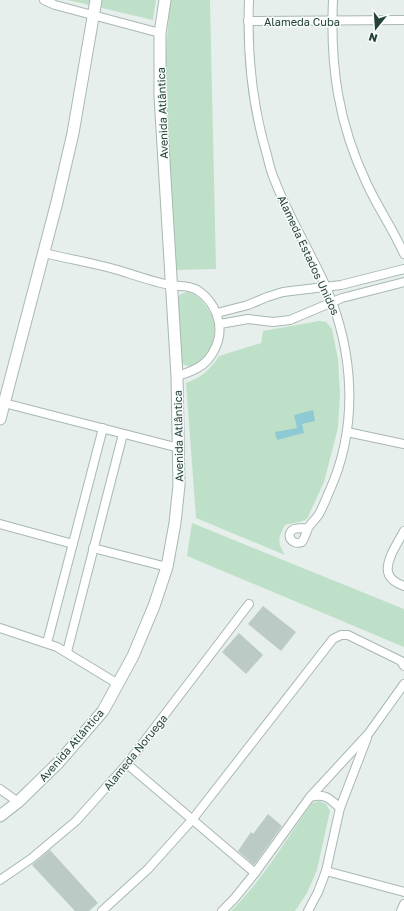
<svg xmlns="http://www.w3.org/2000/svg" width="404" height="911" font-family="'Golos Text',sans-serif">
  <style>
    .green { fill: #bfe0c8 }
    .water { fill: #8ec9d4 }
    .building { fill: #bbcac4 }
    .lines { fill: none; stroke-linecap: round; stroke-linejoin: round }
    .minor-casing { stroke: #a8b8b2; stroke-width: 10 }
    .tertiary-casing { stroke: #a8b8b2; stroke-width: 13 }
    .minor { stroke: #fff; stroke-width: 8 }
    .tertiary { stroke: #fff; stroke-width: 11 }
    .labels { text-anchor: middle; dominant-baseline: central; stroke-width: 3; stroke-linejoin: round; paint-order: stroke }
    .street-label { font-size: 11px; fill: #24423a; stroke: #f7fbf9 }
  </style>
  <rect width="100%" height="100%" fill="#e6efeb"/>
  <g class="green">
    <path d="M68,0h88l-3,20z"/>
    <path d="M171,0h39l6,269 -42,1 -11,-183 6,-72z"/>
    <path d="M188,292c7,2 13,7 17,13 18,21 9,51 -14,62l-9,-3 -8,-61c4,-7 6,-10 14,-11z"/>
    <path d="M319,321l7,1 6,7 6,30 2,34 -2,35 -14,54 -17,37c-5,3 -16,4 -22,6 -7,13 -8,17 0,30l-89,-37 -10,-135c16,-6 24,-13 33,-27l42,-13 2,-12z"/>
    <path d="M192,523l212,86v38l-217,-91z"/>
    <path d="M319,801l7,3 4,7 -13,59 -10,23 -12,18h-64c30,-29 56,-73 81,-108z"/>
  </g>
  <path class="water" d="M313,410l2,11 -13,3 2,9 -27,7 -2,-8 22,-4 -3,-13z"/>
  <g class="building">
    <path d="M263,606l33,26 -15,19 -33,-27z"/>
    <path d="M239,633l24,22 -17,19 -24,-22z"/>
    <path d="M268,814l14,12 -28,39 -16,-14 13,-19 2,2z"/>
    <path d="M50,850l48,53 -9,8h-14l-43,-46z"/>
  </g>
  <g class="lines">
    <g class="minor-casing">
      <g id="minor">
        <path d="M44,0l11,5 105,28"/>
        <path d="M249,0c-2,52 3,105 18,155 2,9 4,18 8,26 14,37 35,70 51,106 28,64 33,140 3,205 -3,7 -6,15 -10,22 -3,5 -8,9 -11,14 -2,5 -3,9 -6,14 -11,4 -17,-8 -8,-13 4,-1 10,-1 14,-1"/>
        <path d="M333,0c-3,66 5,123 34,184 11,24 26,45 37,70"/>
        <path d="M248,21l156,-1"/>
        <path d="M44,253c25,6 50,10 74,17 16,5 38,13 53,15 11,2 20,0 29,7 15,11 23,31 18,49 -7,22 -20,29 -41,35"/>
        <path d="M217,313l31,-8 19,-8 16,-5 58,-7 63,-16"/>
        <path d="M220,324l28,-5 25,3 17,-2 52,-22 62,-16"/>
        <path d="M4,403l175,45"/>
        <path d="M347,432l57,12"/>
        <path d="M0,524l73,20"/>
        <path d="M404,531c-5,10 -21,32 -15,44 3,6 9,9 15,11"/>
        <path d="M93,548l74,19"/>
        <path d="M0,628l57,19 61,37"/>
        <path d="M47,643l56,-215"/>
        <path d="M67,652l56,-218"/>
        <path d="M127,764l128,109"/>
        <path d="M0,789l18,13"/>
        <path d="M310,797c15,-4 19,1 30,11"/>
        <path d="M326,871l78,21"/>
        <path d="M0,880l32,-22 44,-37 51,-57 122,-160"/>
        <path d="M102,911l46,-42 44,-49 141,-181 8,-4h7l53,26 3,5"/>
        <path d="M222,911l12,-12 21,-26 55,-76 59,-64 35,-49"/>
        <path d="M308,911l10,-19 8,-21 14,-63 27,-70"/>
        <path d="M401,911l3,-7"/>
      </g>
    </g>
    <g class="tertiary-casing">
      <g id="tertiary">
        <path d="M0,419l57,-217 16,-69 23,-133"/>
        <path d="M0,816l18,-14 41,-40 44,-51 30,-55 21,-50 13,-39 8,-44 4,-38 -2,-109 -17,-280v-63l5,-33"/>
      </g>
    </g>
    <use href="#minor" class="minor"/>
    <use href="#tertiary" class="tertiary"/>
  </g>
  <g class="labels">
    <g class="street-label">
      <text x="302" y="21">Alameda Cuba</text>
      <text transform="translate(162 113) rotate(-92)">Avenida Atlântica</text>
      <text transform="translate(309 255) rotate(65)">Alameda Estados Unidos</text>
      <text transform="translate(178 436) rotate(-91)">Avenida Atlântica</text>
      <text transform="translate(71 745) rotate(-49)">Avenida Atlântica</text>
      <text transform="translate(135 752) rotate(-51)">Alameda Noruega</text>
    </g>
  </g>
  <g transform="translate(376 28) rotate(197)" stroke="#f7fbf9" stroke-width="3" paint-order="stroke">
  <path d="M0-3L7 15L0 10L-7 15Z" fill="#24423a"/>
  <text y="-6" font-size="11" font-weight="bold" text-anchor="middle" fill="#24423a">N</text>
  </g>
</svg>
